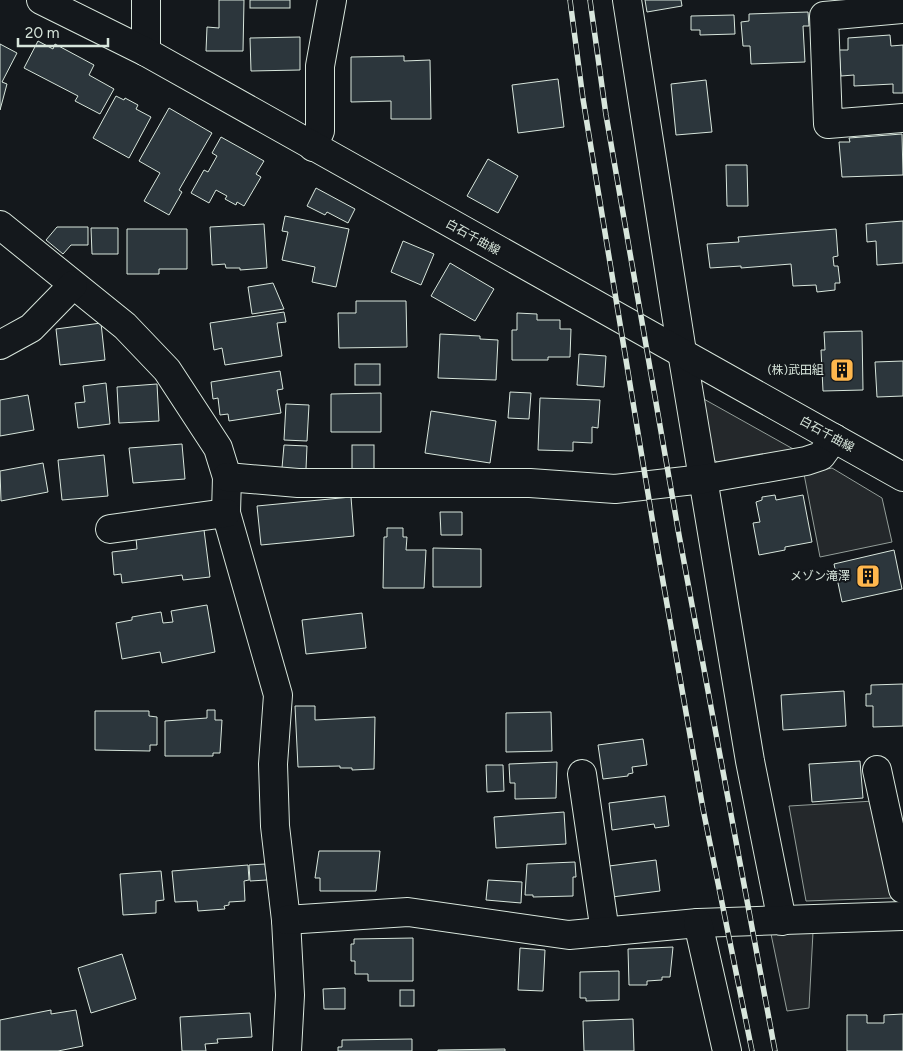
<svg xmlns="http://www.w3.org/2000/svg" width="903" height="1051" font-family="Figtree,'Noto Sans JP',sans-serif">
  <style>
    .parking { fill: #24282b; stroke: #939e99 }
    .building { fill: #2c363c; stroke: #d8e6dc }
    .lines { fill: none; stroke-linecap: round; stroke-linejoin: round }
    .minor-casing { stroke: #d8e6dc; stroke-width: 30 }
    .major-casing { stroke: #d8e6dc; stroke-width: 30 }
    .minor { stroke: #14181c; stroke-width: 28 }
    .major { stroke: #14181c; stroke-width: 28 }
    .rail-casing { stroke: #d8e6dc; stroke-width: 5.5 }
    .rail { stroke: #14181c; stroke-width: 4; stroke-dasharray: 11; stroke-linecap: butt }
    .labels { text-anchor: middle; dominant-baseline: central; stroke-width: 4; stroke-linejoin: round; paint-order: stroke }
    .street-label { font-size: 12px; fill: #d8e6dc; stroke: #14181c }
    .poi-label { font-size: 12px; fill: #d8e6dc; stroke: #14181c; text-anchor: end }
  </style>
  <rect width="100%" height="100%" fill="#14181c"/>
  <g class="parking">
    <path d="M702,398l93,52 -75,14 -7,-5z"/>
    <path d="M832,468l50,30 10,44 -72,15 -16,-83z"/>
    <path d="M874,801l18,97 -86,3 -17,-95z"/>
    <path d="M813,932l-4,76 -22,3 -16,-77z"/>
  </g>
  <g class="building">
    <path d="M219,0h25l-1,51h-37l1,-24 12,1z"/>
    <rect x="250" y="0" width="40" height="8"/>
    <path d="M645,0h36l1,6 -35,6z"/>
    <path d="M808,12l1,14h-6l2,36 -54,2 -1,-18h-7l-2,-24 8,-1v-7z"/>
    <path d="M734,15l1,19 -35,1v-5h-9v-14z"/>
    <path d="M890,35l1,11 12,-1v48h-10v-9l-39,2v-11l-13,1 -2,-26h9v-12z"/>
    <path d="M300,37v33l-49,1 -1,-33z"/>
    <path d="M38,41l15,8 2,-5 39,21 -5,10 25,14 -14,25 -25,-13 3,-5 -54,-28z"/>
    <path d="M0,44l17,9 -15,29 5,2 -7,26z"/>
    <path d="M404,56v5l26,-1 1,59h-40v-18l-40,1v-45z"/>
    <path d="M558,79l6,48 -46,6 -6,-48z"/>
    <path d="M706,80l6,52 -36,3 -5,-51z"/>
    <path d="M116,96l8,4 1,-2 13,7 -2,4 15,8 -22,41 -36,-20z"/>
    <path d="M169,108l43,25 -33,57 3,2 -13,23 -25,-14 16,-28 -21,-12z"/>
    <path d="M902,134l1,41 -61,2 -3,-35h11l-1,-4z"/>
    <path d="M221,137l43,24 -8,13 5,3 -17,29 -7,-4 -1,3 -11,-6 2,-3 -11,-6 -7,13 -18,-10 13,-23 4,2 9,-16 -5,-3z"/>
    <path d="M488,159l30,17 -20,37 -31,-17z"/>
    <path d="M726,165h21l1,41h-21z"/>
    <path d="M316,188l39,21 -7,14 -21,-11 -2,3 -18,-9z"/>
    <path d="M285,216l64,13 -13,58 -24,-5 3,-15 -33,-7 6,-28 -6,-1z"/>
    <path d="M903,221v42l-26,2 -1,-24 -9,1 -1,-18z"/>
    <path d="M264,224l3,44 -27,2v-2h-14l-1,-4 -13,1 -2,-38z"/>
    <path d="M57,227h31v18h-17l-8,9 -17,-14z"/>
    <path d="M91,228h27v26h-26z"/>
    <path d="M127,229h60v40h-28v5h-32z"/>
    <path d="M836,229l2,27 -5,1 1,9h4l2,17h-5v7l-18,2 -1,-7 -23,1 -2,-22 -50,4v-2l-31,2 -3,-24 32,-2 -1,-5z"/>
    <path d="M403,241l31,13 -13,31 -30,-13z"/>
    <path d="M450,263l44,26 -19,32 -44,-25z"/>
    <path d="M273,283l11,26 -32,5 -4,-27z"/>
    <path d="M356,301h50l1,46 -68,1 -1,-35h18z"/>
    <path d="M284,312l2,10 -9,1 5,33 -57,9 -3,-17 -8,2 -4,-27z"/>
    <path d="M517,313l20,1v6h23v9h11l-1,28h-22v3h-36v-30h5z"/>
    <path d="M101,323l4,37 -45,5 -4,-36z"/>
    <path d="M862,331l1,59 -40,1 -2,-41h4l-1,-18z"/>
    <path d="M440,334l40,2v3l18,1 -2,40 -58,-2z"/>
    <path d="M579,354l27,2 -2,31 -27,-2z"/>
    <path d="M903,361v35l-26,1 -2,-35z"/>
    <rect x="355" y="364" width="25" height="21"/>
    <path d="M280,371l3,18 -6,1 4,23 -52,8 -1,-7 -8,1 -2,-17 -5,1 -2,-17z"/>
    <path d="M106,383l4,41 -32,4 -3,-25 10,-1 -2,-16z"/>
    <path d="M157,384l2,37 -40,2 -2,-36z"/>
    <path d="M510,392l21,1 -2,26 -21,-1z"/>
    <path d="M381,393v39h-50v-38z"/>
    <path d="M28,395l6,35 -34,6v-36z"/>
    <path d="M540,398l60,2 -2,28 -6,-1v16l-19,-1v9l-35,-1z"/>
    <path d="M286,404l23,1 -2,36 -23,-1z"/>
    <path d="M431,411l65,10 -6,42 -65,-10z"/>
    <path d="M182,444l3,35 -52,4 -4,-35z"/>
    <path d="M284,445l23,1 -1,23 -24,-1z"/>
    <rect x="352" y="445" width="22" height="25"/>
    <path d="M104,455l4,41 -46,4 -4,-40z"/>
    <path d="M43,463l5,29 -47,9 -1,-30z"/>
    <path d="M775,495l1,5 27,-5 9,47 -27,5v3l-26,5 -6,-32 7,-1 -4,-20 6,-2v-3z"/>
    <path d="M351,497l3,39 -93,9 -4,-39z"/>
    <path d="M440,512h22v23h-21z"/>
    <path d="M387,528h16v9h4l-1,13h20l-2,38h-41l1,-51h3z"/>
    <path d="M204,530l6,47 -27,3 -1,-5 -60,8 -1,-9 -7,1 -2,-23 25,-3 -1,-11z"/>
    <path d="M433,548l48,1v38h-48z"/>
    <path d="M894,550l8,39 -60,13 -8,-38z"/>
    <path d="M207,605l8,47 -53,11 -2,-11 -38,7 -6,-36 16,-3v-3l29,-5 2,11 10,-1 -2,-11z"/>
    <path d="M362,613l4,35 -60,6 -4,-34z"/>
    <path d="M903,684v42l-30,1v-21h-7v-12h5v-9z"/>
    <path d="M844,691l2,35 -63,4 -2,-35z"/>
    <path d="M295,706h20v14l60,-3 -1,52 -22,1v-2h-12v-2l-42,1z"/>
    <path d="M207,710h8v10h7l-2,33h-7v3h-48v-35l42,-3z"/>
    <path d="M95,711h54v5l8,1v28h-7v6l-55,-1z"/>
    <path d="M551,712l1,39 -46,1v-39z"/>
    <path d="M643,739l4,26 -15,2 1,6 -5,1v2l-25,3 -5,-34z"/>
    <path d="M860,761l3,37 -51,4 -3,-38z"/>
    <path d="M557,762l-1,36 -41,1v-16h-5l-1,-19z"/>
    <path d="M486,765h17l1,26 -17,1z"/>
    <path d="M665,796l4,30 -14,2 -1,-4 -42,6 -3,-27z"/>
    <path d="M564,812l2,32 -70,4 -2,-31z"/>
    <path d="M319,851h61l-4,40h-56v-13h-5z"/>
    <path d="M656,860l4,31 -48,6 -3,-31z"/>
    <path d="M575,862l1,15h-3v19l-40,1v-2h-8l2,-31z"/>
    <path d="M265,864l2,16 -17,1 -1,-16z"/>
    <path d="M248,865l1,15 -5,1 1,20 -16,1v3l-5,1 1,3 -27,2 -1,-10 -22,1 -3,-31z"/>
    <path d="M161,871l3,29 -8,1v12l-33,2 -3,-41z"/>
    <path d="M488,880l34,2 -1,21 -35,-3z"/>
    <path d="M413,938v43h-45v-7h-13v-13h-4v-17h3v-5z"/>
    <path d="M673,947l-3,30h-8v3l-15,1v4h-18l-1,-36z"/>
    <path d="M520,948l25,2 -2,41 -25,-1z"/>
    <path d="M122,954l14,45 -45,14 -13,-45z"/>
    <path d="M619,971v29l-33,1v-3h-6v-26z"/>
    <path d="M345,988v21h-21l-1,-20z"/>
    <rect x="400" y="990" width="14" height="16"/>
    <path d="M51,1010v4l25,-4 7,36 -25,5h-58v-31z"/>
    <path d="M250,1013l2,24 -35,2 1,4 -13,1 1,7h-24l-2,-34z"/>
    <path d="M903,1014v37h-56v-36h20v8h17v-8z"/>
    <path d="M633,1019l1,32h-50l-1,-30z"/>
    <path d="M412,1039v12h-74v-4h4v-7z"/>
    <path d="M505,1049v2h-67v-1z"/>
  </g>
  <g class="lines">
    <g class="minor-casing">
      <g id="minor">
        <path d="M627,0l55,352 68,409 32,160"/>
        <path d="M903,9l-79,7 4,108 75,-6"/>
        <path d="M146,52v-52"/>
        <path d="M313,147l7,-16v-65l12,-66"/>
        <path d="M0,225l125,101 42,44 51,78 9,29 -1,36 52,182 -5,69 2,62 11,94 4,75 -3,56"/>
        <path d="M0,345l31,-17 42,-43"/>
        <path d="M227,477l71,6h232l85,6 88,-10 103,-18 15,-5 13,-18"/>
        <path d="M110,529l116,-16"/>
        <path d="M877,770l26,119"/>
        <path d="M582,774l23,158"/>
        <path d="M286,920l122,-8 161,23 129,-12 205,-7"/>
        <path d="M698,923l29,128"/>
      </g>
    </g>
    <g class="major-casing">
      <path id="major" d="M41,0l105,52 757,425"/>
    </g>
    <use href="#minor" class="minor"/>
    <use href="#major" class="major"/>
    <g class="rail-casing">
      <g id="rail">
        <path d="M570,0l13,99 72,437 48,273 49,242"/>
        <path d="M590,0l16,115 73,420 96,516"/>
      </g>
    </g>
    <use href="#rail" class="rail"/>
  </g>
  <defs>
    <g id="building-square" transform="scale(1.25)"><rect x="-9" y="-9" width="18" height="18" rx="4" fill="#ffb74d" stroke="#14181c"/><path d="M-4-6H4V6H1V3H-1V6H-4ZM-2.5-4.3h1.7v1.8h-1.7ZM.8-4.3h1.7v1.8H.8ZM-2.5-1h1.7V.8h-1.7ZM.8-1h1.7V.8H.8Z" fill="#111"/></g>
  </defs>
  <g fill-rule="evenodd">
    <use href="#building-square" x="842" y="370"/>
    <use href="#building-square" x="868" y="576"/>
  </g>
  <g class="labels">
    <g class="street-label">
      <text transform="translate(473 237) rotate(29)">白石千曲線</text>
      <text transform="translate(827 434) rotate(29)">白石千曲線</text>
    </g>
    <g class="poi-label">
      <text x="824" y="370">(株)武田組</text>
      <text x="850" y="576">メゾン滝澤</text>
    </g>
  </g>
  <path d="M18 38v8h90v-8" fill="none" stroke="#d8e6dc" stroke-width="2.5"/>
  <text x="25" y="38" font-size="15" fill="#d8e6dc" stroke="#14181c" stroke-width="4" paint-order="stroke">20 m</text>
</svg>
